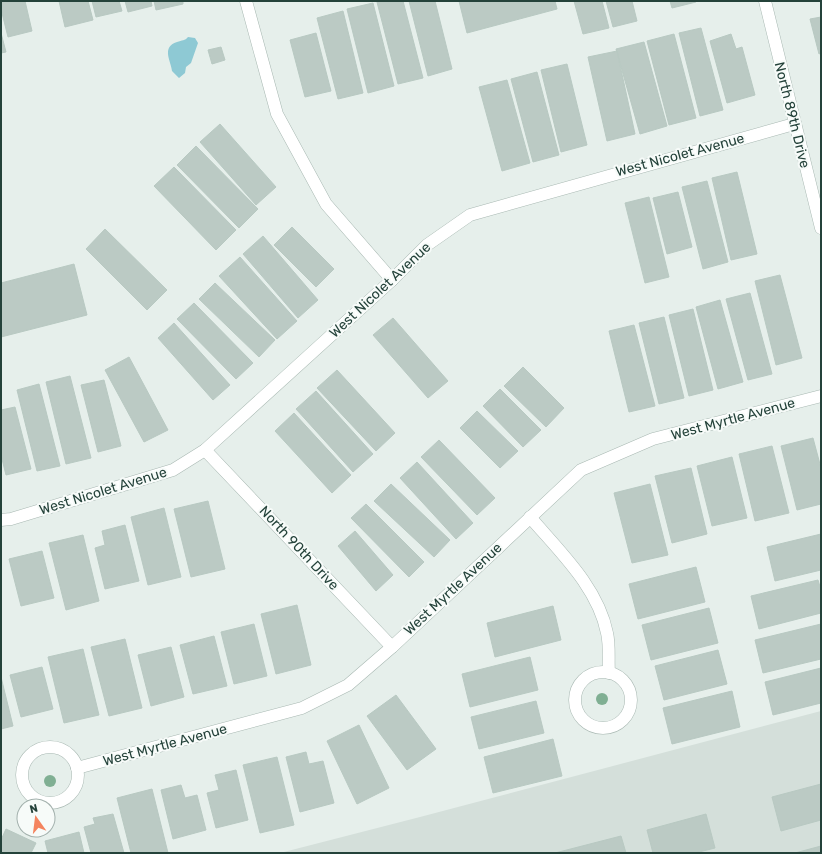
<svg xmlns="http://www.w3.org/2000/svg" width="822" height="854" font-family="Rubik,sans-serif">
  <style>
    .built { fill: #d4dfda }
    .water { fill: #8ec9d4 }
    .building { fill: #bbcac4; stroke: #b8c9c2 }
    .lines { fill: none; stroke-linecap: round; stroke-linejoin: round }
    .minor-casing { stroke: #a8b8b2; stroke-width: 13 }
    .minor { stroke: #fff; stroke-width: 12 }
    .tree { fill: #80af93 }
    .labels { text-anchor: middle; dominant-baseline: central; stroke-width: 4; stroke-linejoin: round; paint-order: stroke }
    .street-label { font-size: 14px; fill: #24423a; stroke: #f7fbf9 }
  </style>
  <rect width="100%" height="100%" fill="#e6efeb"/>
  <path class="built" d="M821,711v142h-541l140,-36z"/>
  <path class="water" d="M188,37l7,1 3,5 -7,20 -5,4 -1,6 -6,5 -7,-7c-1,-10 -11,-24 5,-29 5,-2 8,-1 11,-5z"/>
  <g class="building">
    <path d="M1,1h24l7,30 -24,6 -7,-28z"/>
    <path d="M59,1h29l5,19 -28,7z"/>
    <path d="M92,1h27l3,10 -26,6z"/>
    <path d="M125,1h26l1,5 -24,6z"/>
    <path d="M154,1h29v3l-27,6z"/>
    <path d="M381,1h22l20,77 -25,6 -21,-82z"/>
    <path d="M409,1h26l17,68 -24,7z"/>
    <path d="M459,1h96l2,8 -90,24z"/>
    <path d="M574,1h28l7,27 -26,6z"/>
    <path d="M606,1h26l5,20 -24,6z"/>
    <path d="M670,1h25l1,1 -24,6z"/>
    <path d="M373,3l21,83 -26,7 -21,-84z"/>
    <path d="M343,11l20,82 -25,6 -21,-81z"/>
    <path d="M821,17v36l-2,1 -9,-35z"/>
    <path d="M701,28l22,82 -23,6 -21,-83z"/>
    <path d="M1,33l5,19 -5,1z"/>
    <path d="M316,33l15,58 -26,6 -15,-57z"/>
    <path d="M674,34l22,84 -27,7 -22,-84z"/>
    <path d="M731,34l5,15 6,-2 13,48 -28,8 -17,-62z"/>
    <path d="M644,42l23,84 -27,8 -24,-85z"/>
    <path d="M221,47l4,13 -13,4 -4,-14z"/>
    <path d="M617,51l18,83 -28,7 -19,-84z"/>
    <path d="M567,64l20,81 -26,7 -20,-82z"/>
    <path d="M537,72l22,83 -26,7 -22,-83z"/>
    <path d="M507,80l23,83 -28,8 -23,-84z"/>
    <path d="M220,124l56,63 -20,18 -56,-63z"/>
    <path d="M196,146l62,63 -19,19 -62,-63z"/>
    <path d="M174,167l62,63 -20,20 -62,-64z"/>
    <path d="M737,172l20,82 -26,6 -19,-82z"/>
    <path d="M707,181l21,81 -25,7 -21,-82z"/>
    <path d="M678,192l14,55 -25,7 -14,-56z"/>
    <path d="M649,197l20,80 -24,6 -20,-80z"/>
    <path d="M292,227l42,42 -18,18 -42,-42z"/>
    <path d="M105,229l62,61 -20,20 -61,-61z"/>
    <path d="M263,236l55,64 -20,18 -55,-64z"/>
    <path d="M240,257l57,64 -20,18 -58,-63z"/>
    <path d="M74,264l13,51 -86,22v-54z"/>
    <path d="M780,275l22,83 -26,7 -21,-84z"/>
    <path d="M215,283l60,57 -16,17 -60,-58z"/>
    <path d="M750,293l22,81 -24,6 -22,-81z"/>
    <path d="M720,300l23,82 -25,7 -22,-82z"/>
    <path d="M194,303l59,60 -17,16 -59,-60z"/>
    <path d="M693,309l20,81 -24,6 -20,-81z"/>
    <path d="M664,317l20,81 -25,6 -20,-81z"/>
    <path d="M393,318l55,63 -20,17 -55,-63z"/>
    <path d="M174,323l56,62 -17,15 -55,-62z"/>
    <path d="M634,325l21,81 -26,6 -20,-81z"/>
    <path d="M129,357l39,73 -24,12 -39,-72z"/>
    <path d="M523,367l41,41 -18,19 -42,-41z"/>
    <path d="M337,370l58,63 -19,18 -59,-63z"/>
    <path d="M70,376l21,82 -25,6 -20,-82z"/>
    <path d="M104,380l17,66 -23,6 -17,-67z"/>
    <path d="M39,384l21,82 -23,5 -20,-81z"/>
    <path d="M500,389l41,41 -18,17 -40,-41z"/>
    <path d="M316,391l57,63 -20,18 -57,-63z"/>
    <path d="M15,407l16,62 -25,6 -5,-20v-45z"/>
    <path d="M477,411l41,40 -18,17 -40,-40z"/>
    <path d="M294,413l57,62 -19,18 -57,-62z"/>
    <path d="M813,438l8,30v36l-24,6 -16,-64z"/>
    <path d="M439,440l56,58 -18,17 -56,-58z"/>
    <path d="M772,446l17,67 -34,8 -16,-67z"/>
    <path d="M732,457l15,61 -35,8 -15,-60z"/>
    <path d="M417,462l56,61 -17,16 -56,-61z"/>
    <path d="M691,468l16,66 -35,9 -17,-67z"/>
    <path d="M391,484l59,56 -16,17 -60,-56z"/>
    <path d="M650,484l18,71 -36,8 -18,-70z"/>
    <path d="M208,501l17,68 -34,8 -17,-68z"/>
    <path d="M366,504l58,58 -15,15 -58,-59z"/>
    <path d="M164,508l17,69 -33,8 -17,-68z"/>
    <path d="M125,525l14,56 -34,8 -10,-41 10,-3 -3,-14z"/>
    <path d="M355,531l38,44 -17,16 -38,-45z"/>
    <path d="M821,534v36l-46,11 -8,-34z"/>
    <path d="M83,535l16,66 -33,9 -17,-67z"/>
    <path d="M42,551l12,47 -33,8 -12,-47z"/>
    <path d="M696,567l9,35 -67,17 -9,-35z"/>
    <path d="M818,580l3,10v23l-62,16 -8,-33z"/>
    <path d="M297,605l14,60 -35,9 -15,-60z"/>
    <path d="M553,606l8,34 -66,17 -8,-34z"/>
    <path d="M709,608l9,35 -67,17 -9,-35z"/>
    <path d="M254,624l13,52 -33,8 -13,-52z"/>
    <path d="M821,624v35l-58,14 -8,-33z"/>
    <path d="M214,636l13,50 -34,8 -13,-49z"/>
    <path d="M125,639l17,69 -33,8 -18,-69z"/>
    <path d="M171,647l13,50 -33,9 -13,-51z"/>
    <path d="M83,649l16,66 -35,8 -16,-66z"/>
    <path d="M718,650l9,34 -63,16 -9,-34z"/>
    <path d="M530,657l8,33 -68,17 -8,-33z"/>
    <path d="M42,667l11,42 -32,8 -11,-42z"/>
    <path d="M821,668v35l-48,12 -8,-33z"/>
    <path d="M1,677l12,49 -12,3z"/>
    <path d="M732,691l8,36 -68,17 -9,-36z"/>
    <path d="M396,695l40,54 -29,21 -40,-54z"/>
    <path d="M536,701l8,32 -65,16 -8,-32z"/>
    <path d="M359,725l30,63 -32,16 -30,-63z"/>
    <path d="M553,739l9,37 -69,17 -9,-36z"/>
    <path d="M306,752l3,12 14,-3 11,42 -34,9 -14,-55z"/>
    <path d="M277,757l17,68 -34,8 -17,-68z"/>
    <path d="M236,770l12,50 -32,8 -9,-35 12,-3 -4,-15z"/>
    <path d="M821,784v36l-40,11 -9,-34z"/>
    <path d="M181,785l4,13 12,-3 9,35 -33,9 -12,-49z"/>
    <path d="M152,789l16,64h-37l-14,-55z"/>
    <path d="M113,814l11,39h-33l-7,-26 11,-3 -2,-6z"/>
    <path d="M706,814l9,34 -20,5h-42l-6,-23z"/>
    <path d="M6,829l30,14 -5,10h-30v-13z"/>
    <path d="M79,832l5,21h-36l-3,-12z"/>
    <path d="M621,836l5,17h-71z"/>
    <path d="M821,846v7h-26z"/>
  </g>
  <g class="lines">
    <g class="minor-casing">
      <g id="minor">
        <path d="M246,1l31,113 49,90 66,76"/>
        <path d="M765,1l56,227"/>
        <path d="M205,450l187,197"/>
        <path d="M530,517c29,34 68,70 77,116 3,12 1,27 2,40"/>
        <path d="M1,520l10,-1 162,-49 32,-20 187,-170 35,-35 43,-30 324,-91"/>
        <circle cx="603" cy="700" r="28"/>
        <circle cx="50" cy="775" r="28"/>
        <path d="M77,768l225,-60 46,-23 44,-38 189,-177 72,-31 168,-43"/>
      </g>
    </g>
    <use href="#minor" class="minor"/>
  </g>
  <g class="tree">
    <circle cx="602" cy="699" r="6"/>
    <circle cx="50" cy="781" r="6"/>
  </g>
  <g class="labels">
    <g class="street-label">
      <text transform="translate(792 115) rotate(76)">North 89th Drive</text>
      <text transform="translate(680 155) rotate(-15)">West Nicolet Avenue</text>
      <text transform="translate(380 290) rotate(-43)">West Nicolet Avenue</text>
      <text transform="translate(733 419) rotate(-15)">West Myrtle Avenue</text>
      <text transform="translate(103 491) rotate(-17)">West Nicolet Avenue</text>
      <text transform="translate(299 548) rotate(47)">North 90th Drive</text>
      <text transform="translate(453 589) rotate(-43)">West Myrtle Avenue</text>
      <text transform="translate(165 745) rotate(-15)">West Myrtle Avenue</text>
    </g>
  </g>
  <rect width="822" height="854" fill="none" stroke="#24423a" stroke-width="4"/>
  <g transform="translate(36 818) rotate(346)"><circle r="19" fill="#f7fbf9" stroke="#a3b1ad"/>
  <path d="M0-3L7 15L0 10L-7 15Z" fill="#f4845f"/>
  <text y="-6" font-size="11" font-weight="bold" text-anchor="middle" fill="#24423a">N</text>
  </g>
</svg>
